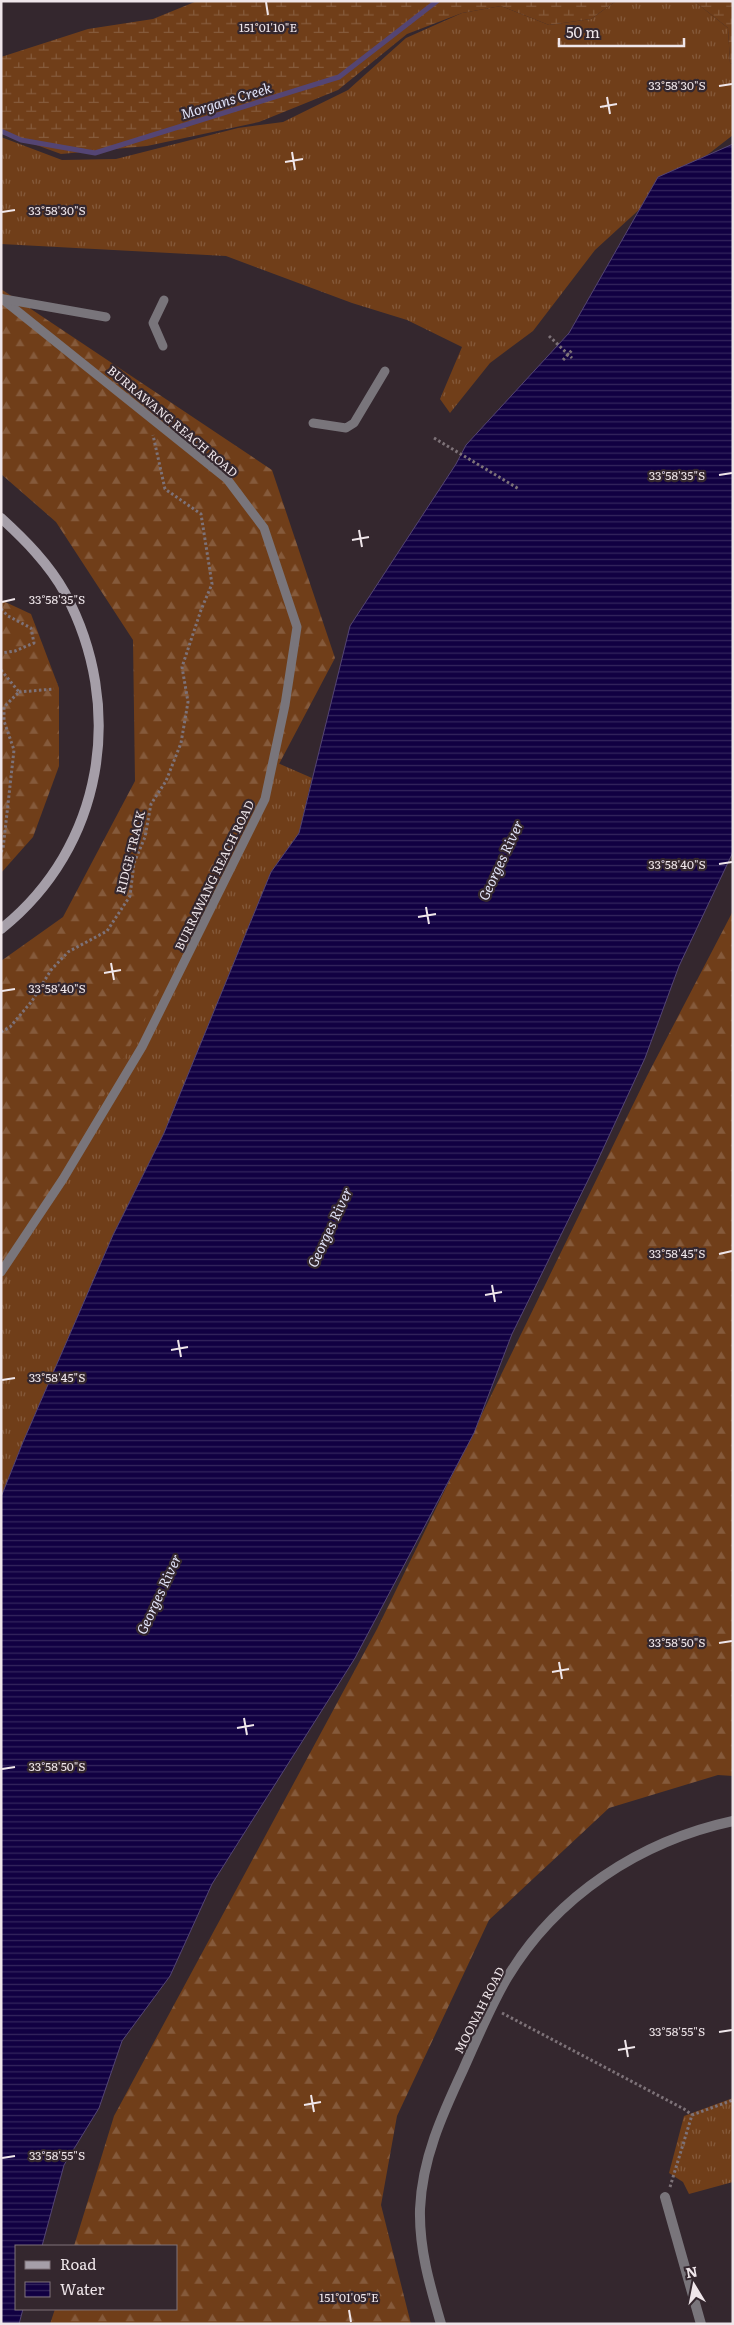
<svg xmlns="http://www.w3.org/2000/svg" width="734" height="2325" font-family="Literata,serif">
  <style>
    .grass { fill: url(#grass-tufts) }
    .forest { fill: url(#forest-firs) }
    .wetland { fill: url(#wetland-marsh) }
    .water { fill: url(#water-rules); stroke: #544574 }
    .lines { fill: none; stroke-linecap: round; stroke-linejoin: round }
    .stream { stroke: #544574; stroke-width: 5 }
    .path { stroke: #7d7278; stroke-width: 3; stroke-dasharray: 2.5 2.5; stroke-linecap: butt }
    .service { stroke: #79757b; stroke-width: 9 }
    .minor { stroke: #79757b; stroke-width: 10 }
    .secondary { stroke: #a59ea8; stroke-width: 10 }
    .ticks { fill: none; stroke: #efe6ea; stroke-width: 2 }
    .labels { text-anchor: middle; dominant-baseline: central; stroke-width: 4.5; stroke-linejoin: round; paint-order: stroke }
    .street-label { font-size: 12px; fill: #efe6ea; stroke: #34272e }
    .water-label { font-size: 14px; font-style: italic; fill: #e1e3f8; stroke: #34272e }
    .ticks-label { font-size: 12px; text-anchor: middle; fill: #efe6ea; stroke: #34272e; stroke-width: 4.5; stroke-linejoin: round; paint-order: stroke }
  </style>
  <defs>
    <pattern id="grass-tufts" width="24" height="20" patternUnits="userSpaceOnUse" patternTransform="scale(1.25)"><rect width="24" height="20" fill="#703e19"/><path d="M3 7l-1-3M5 7V3M7 7l1-3M15 17l-1-3M17 17v-4M19 17l1-3" fill="none" stroke="#855a3b"/></pattern>
    <pattern id="forest-firs" width="22" height="20" patternUnits="userSpaceOnUse" patternTransform="scale(1.25)"><rect width="22" height="20" fill="#703e19"/><path d="M5 1l3.5 6h-7zM16 11l3.5 6h-7z" fill="#855a3b"/></pattern>
    <pattern id="wetland-marsh" width="20" height="14" patternUnits="userSpaceOnUse" patternTransform="scale(1.25)"><rect width="20" height="14" fill="#703e19"/><path d="M1 5h8M5 5V1M11 12h8M15 12V8" fill="none" stroke="#855a3b"/></pattern>
    <pattern id="water-rules" width="6" height="5" patternUnits="userSpaceOnUse" patternTransform="scale(1.25)"><rect width="6" height="5" fill="#110042"/><path d="M0 2.5h6" fill="none" stroke="#34255d"/></pattern>
  </defs>
  <rect width="100%" height="100%" fill="#34272e"/>
  <g class="grass">
    <path d="M616,1h78l34,27 2,35 3,1v71l-80,62 -58,53 -62,81 -43,32 -40,50 -10,-14 22,-52 -55,-27 -55,-17 -126,-47 -225,-12v-107l61,23 54,-1 122,-31 45,-6 65,-32 58,-52 56,-25 39,-7 48,19 42,-6z"/>
    <path d="M257,754l55,24 -13,55 -28,39 -107,261 -51,102 -90,207 -22,55v-210z"/>
    <path d="M733,2098v84l-44,12 -6,-12 -14,-9 15,-57z"/>
  </g>
  <g class="forest">
    <path d="M1,289l271,181 63,188 -334,633v-330l62,-44 72,-136 -2,-141 -77,-118 -55,-48z"/>
    <path d="M1,600l30,14 28,74v78l-26,71 -32,36z"/>
    <path d="M733,911v865l-15,-1 -109,33 -120,112 -92,196 -16,89 30,119h-361l5,-15h121v-63h-102l40,-130 263,-487 270,-553z"/>
  </g>
  <g class="wetland">
    <path d="M197,1h419l-25,18 -42,6 -48,-19 -39,7 -55,21 -69,56 -79,32 -112,24 -86,8 -60,-22v-75l87,-28 65,-10z"/>
    <path d="M694,1h39v63l-3,-1 -2,-35z"/>
  </g>
  <path class="water" d="M733,144v708l-54,114 -34,92 -48,104 -85,172 -38,99 -119,225 -143,226 -42,92 -48,65 -23,67 -35,57 -22,81h-26v63h7l-4,15h-18v-827l22,-55 90,-207 51,-102 107,-261 28,-39 51,-207 106,-162 10,-19 103,-112 89,-156z"/>
  <g class="lines">
    <path class="stream" d="M1,131l20,9 74,13 244,-76 98,-76"/>
    <g class="path">
      <path d="M549,336l23,22"/>
      <path d="M563,360l10,-11"/>
      <path d="M434,438l85,51"/>
      <path d="M1,609l7,7 23,12 3,15 -19,8 -14,2"/>
      <path d="M1,670l18,22 -15,15v14l10,29 -11,99 -2,3"/>
      <path d="M19,692l35,-3"/>
      <path d="M1,1032l9,-5 22,-26 19,-31 17,-18 39,-21 23,-35 4,-33 11,-26 6,-33 15,-23 15,-38 7,-41 -6,-35 19,-57 11,-26 -11,-70 -36,-25 -12,-54"/>
      <path d="M502,2013l182,96 8,6"/>
      <path d="M670,2187l22,-72 41,-15"/>
    </g>
    <g class="service">
      <path d="M1,298l226,181 37,49 33,99 -12,78 -20,94 -123,248 -79,132 -62,93"/>
      <path d="M4,299l102,18"/>
      <path d="M163,346l-10,-23 11,-23"/>
      <path d="M313,423l33,5 8,-5 31,-52"/>
    </g>
    <g class="minor">
      <path d="M665,2197l36,127"/>
      <path d="M441,2324c-11,-38 -22,-75 -21,-115 2,-50 22,-94 43,-139 14,-31 27,-63 44,-92 49,-82 133,-137 226,-157"/>
    </g>
    <path class="secondary" d="M1,518c24,22 48,46 64,75 61,114 39,254 -64,336"/>
  </g>
  <path class="ticks" d="M266,2l2,13M719,86l13,-2M607,97l3,17M600,107l17,-3M292,152l3,18M285,162l18,-3M2,212l13,-2M719,475l13,-2M359,530l3,17M352,540l17,-3M2,602l13,-3M719,864l13,-2M426,907l3,17M418,917l18,-3M111,963l3,17M104,973l17,-3M2,991l13,-2M719,1254l13,-3M492,1285l3,17M485,1295l17,-3M178,1340l3,17M171,1350l17,-3M2,1380l13,-2M719,1643l13,-2M559,1662l3,17M552,1672l17,-3M244,1718l3,17M237,1728l17,-3M2,1769l13,-2M719,2032l13,-2M625,2040l3,17M618,2050l17,-3M311,2095l3,17M304,2105l17,-3M2,2158l13,-2M349,2310l2,12"/>
  <g class="labels">
    <g class="street-label">
      <text transform="translate(173 421) rotate(40)">BURRAWANG REACH ROAD</text>
      <text transform="translate(130 852) rotate(-76)">RIDGE TRACK</text>
      <text transform="translate(214 875) rotate(-64)">BURRAWANG REACH ROAD</text>
      <text transform="translate(479 2010) rotate(-63)">MOONAH ROAD</text>
    </g>
    <g class="water-label">
      <text transform="translate(226 100) rotate(-17)">Morgans Creek</text>
      <text transform="translate(500 860) rotate(-65)">Georges River</text>
      <text transform="translate(329 1227) rotate(-65)">Georges River</text>
      <text transform="translate(158 1594) rotate(-65)">Georges River</text>
    </g>
  </g>
  <g class="ticks-label">
    <text x="268" y="32">151°01'10"E</text>
    <text x="677" y="90">33°58'30"S</text>
    <text x="57" y="215">33°58'30"S</text>
    <text x="677" y="480">33°58'35"S</text>
    <text x="57" y="604">33°58'35"S</text>
    <text x="677" y="869">33°58'40"S</text>
    <text x="57" y="993">33°58'40"S</text>
    <text x="677" y="1258">33°58'45"S</text>
    <text x="57" y="1382">33°58'45"S</text>
    <text x="677" y="1647">33°58'50"S</text>
    <text x="57" y="1771">33°58'50"S</text>
    <text x="677" y="2036">33°58'55"S</text>
    <text x="57" y="2160">33°58'55"S</text>
    <text x="349" y="2302">151°01'05"E</text>
  </g>
  <rect width="734" height="2325" fill="none" stroke="#efe6ea" stroke-width="5"/>
  <rect x="15" y="2245" width="162" height="65" fill="#34272e" stroke="#7f7379"/>
  <rect x="25" y="2261" width="25" height="8" fill="#a59ea8" stroke="#7f7379"/>
  <text x="60" y="2270" font-size="15" fill="#efe6ea">Road</text>
  <rect x="25" y="2282" width="25" height="15" fill="url(#water-rules)" stroke="#7f7379"/>
  <text x="60" y="2295" font-size="15" fill="#efe6ea">Water</text>
  <g transform="translate(694 2285) rotate(350)" stroke="#34272e" stroke-width="4" paint-order="stroke">
  <path d="M0-4L9 19L0 12L-9 19Z" fill="#efe6ea"/>
  <text y="-8" font-size="14" font-weight="bold" text-anchor="middle" fill="#efe6ea">N</text>
  </g>
  <path d="M559 38v8h125v-8" fill="none" stroke="#efe6ea" stroke-width="2.5"/>
  <text x="566" y="38" font-size="15" fill="#efe6ea" stroke="#34272e" stroke-width="4" paint-order="stroke">50 m</text>
</svg>
